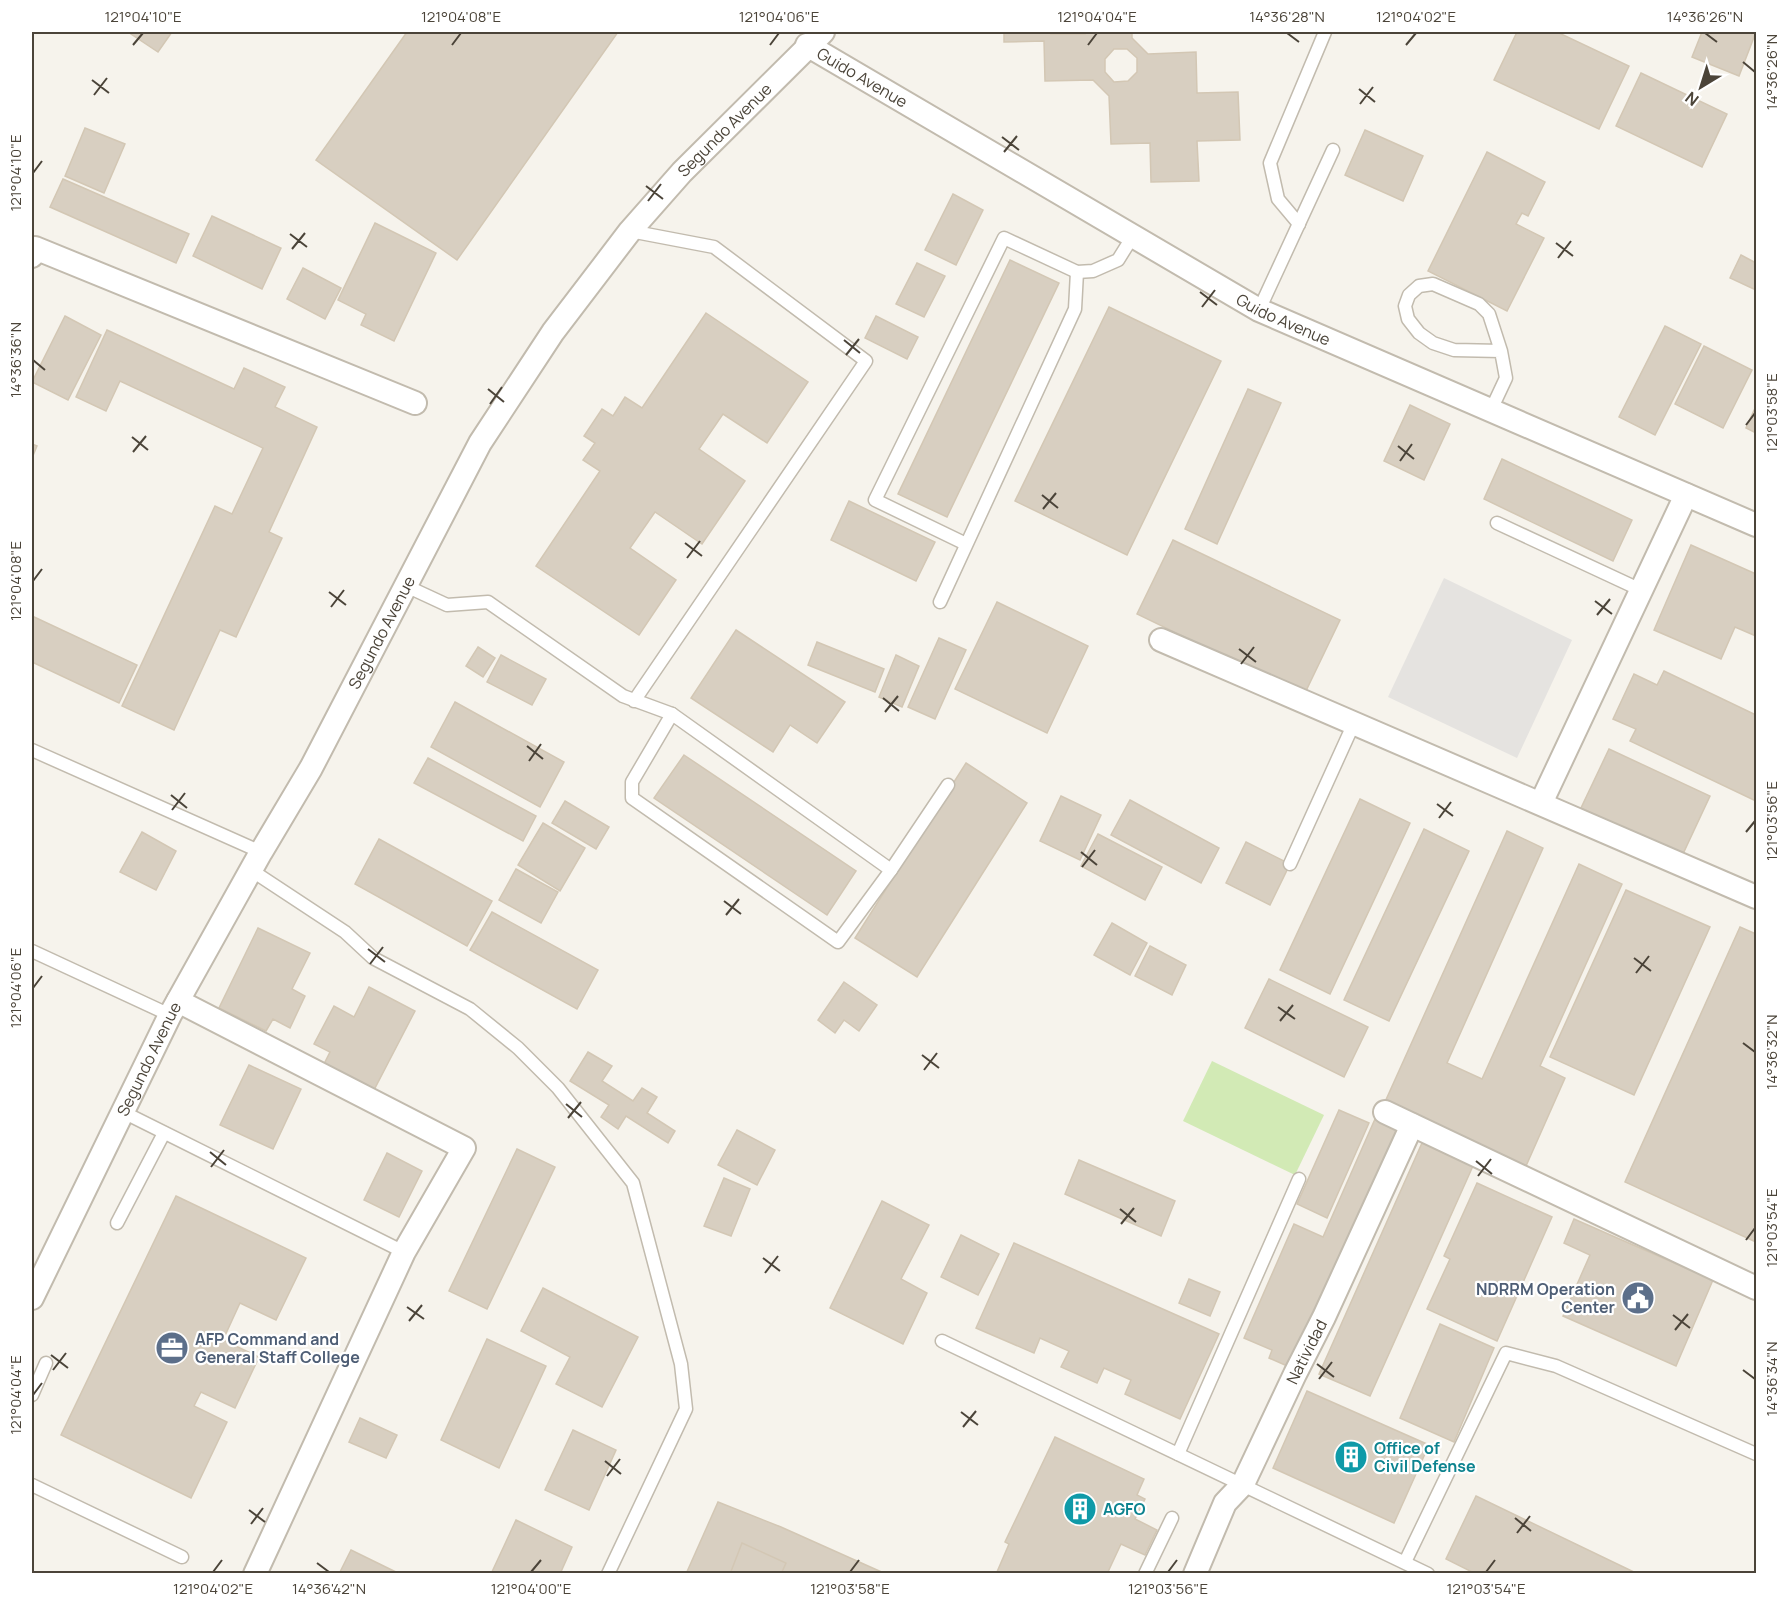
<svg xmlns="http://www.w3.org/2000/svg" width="1788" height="1605" font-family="Manrope,sans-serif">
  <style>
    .green { fill: #d2eab5 }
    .parking { fill: #e5e3e0 }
    .building { fill: #d8cfc1; stroke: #d3c7b4; stroke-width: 1.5; fill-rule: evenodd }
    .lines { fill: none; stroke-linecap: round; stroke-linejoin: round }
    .lane-casing { stroke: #c2bbae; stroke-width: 15 }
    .street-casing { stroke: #c2bbae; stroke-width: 26 }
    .lane { stroke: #fff; stroke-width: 12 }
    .street { stroke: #fff; stroke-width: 22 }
    .ticks { fill: none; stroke: #4b4439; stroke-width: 2 }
    .labels { text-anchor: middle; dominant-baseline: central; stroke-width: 4.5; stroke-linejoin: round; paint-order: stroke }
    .street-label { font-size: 16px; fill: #4b4439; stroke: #fff }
    .service-label { font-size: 16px; font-weight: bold; fill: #4e5e75; stroke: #fff; text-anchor: end }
    .culture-label { font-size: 16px; font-weight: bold; fill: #0d838f; stroke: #fff; text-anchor: start }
    .neatline { fill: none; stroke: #4b4439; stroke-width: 2 }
    .ticks-label { font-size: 15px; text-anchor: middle; fill: #4b4439 }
  </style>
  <rect width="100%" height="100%" fill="#f6f3ec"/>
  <path class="green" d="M1212,1061l112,54 -29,60 -112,-54z"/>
  <path class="parking" d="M1444,578l128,62 -55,118 -129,-61z"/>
  <g class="building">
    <path d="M128,32h44l-14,20z"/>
    <path d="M407,32h211l-161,228 -141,-100z"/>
    <path d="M1004,32h47v2h34v-2h47v6l16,16 48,-2 1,41 41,-1 2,48 -43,1 2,40 -48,1 -1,-39 -39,1 -2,-48 -16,-16 -48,1 -1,-40 -40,1zM1114,49h13l10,9v14l-9,9 -14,1 -9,-10v-13z"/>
    <path d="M1517,32h40l72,34 -30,63 -105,-49z"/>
    <path d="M1702,32h54l-17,44 -47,-19z"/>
    <path d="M1641,73l86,41 -25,53 -86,-41z"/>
    <path d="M85,128l40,16 -21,49 -39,-17z"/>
    <path d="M1365,130l58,26 -20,45 -58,-26z"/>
    <path d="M1487,152l58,30 -17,34 -6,-3 -6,11 28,14 -37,73 -79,-40z"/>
    <path d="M63,179l126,55 -13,29 -126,-56z"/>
    <path d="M953,194l30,16 -27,55 -31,-15z"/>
    <path d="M212,216l69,32 -19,41 -69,-33z"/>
    <path d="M375,223l61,30 -42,88 -33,-16 5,-11 -28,-14z"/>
    <path d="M1741,255l15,8v27l-26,-12z"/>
    <path d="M1010,260l49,23 -112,234 -49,-23z"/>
    <path d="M917,263l28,13 -21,41 -28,-13z"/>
    <path d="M303,268l38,20 -16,31 -38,-20z"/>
    <path d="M1109,307l112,54 -94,194 -112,-54z"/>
    <path d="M706,313l102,69 -41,61 -44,-29 -24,35 46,32 -43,63 -47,-32 -25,36 46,32 -37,55 -103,-69 64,-95 -17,-11 12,-17 -11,-7 18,-27 11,7 12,-19 17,11z"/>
    <path d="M65,316l36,19 -33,65 -36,-18z"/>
    <path d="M876,316l42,21 -11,22 -42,-21z"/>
    <path d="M1665,326l36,18 -46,91 -36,-18z"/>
    <path d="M107,330l127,59 10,-21 41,19 -10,20 42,20 -48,105 13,6 -46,99 -16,-7 -46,100 -52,-24 93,-200 17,8 31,-66 -143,-67 -14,30 -30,-14z"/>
    <path d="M1704,346l48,24 -29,58 -48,-24z"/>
    <path d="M1248,389l33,14 -64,141 -32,-15z"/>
    <path d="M1410,405l40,19 -26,56 -40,-19z"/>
    <path d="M1756,406v27l-10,-5z"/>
    <path d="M32,444l5,2 -5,12z"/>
    <path d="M1502,459l130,61 -19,41 -129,-62z"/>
    <path d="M849,501l86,41 -19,39 -85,-41z"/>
    <path d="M1173,540l167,80 -36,75 -167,-81z"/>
    <path d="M1691,545l65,29v62l-21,-9 -14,32 -67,-29z"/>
    <path d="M997,602l91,44 -41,87 -92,-44z"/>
    <path d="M32,616l105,49 -18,38 -87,-41z"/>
    <path d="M736,630l109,72 -28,41 -27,-18 -17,27 -82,-54z"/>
    <path d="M939,638l27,12 -31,69 -27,-12z"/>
    <path d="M817,642l67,27 -9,23 -67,-27z"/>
    <path d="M478,647l17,11 -12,19 -17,-11z"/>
    <path d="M501,655l45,24 -14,26 -45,-23z"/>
    <path d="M896,655l23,11 -17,41 -23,-10z"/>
    <path d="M1664,671l92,44v86l-126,-60 6,-12 -23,-10 21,-45 23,11z"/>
    <path d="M455,702l109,60 -24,45 -109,-60z"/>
    <path d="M1609,749l101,47 -28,60 -101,-48z"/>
    <path d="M684,755l172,116 -29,44 -173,-117z"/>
    <path d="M428,758l108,58 -13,25 -109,-58z"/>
    <path d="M966,763l61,40 -110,174 -62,-39z"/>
    <path d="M1061,796l40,19 -21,45 -40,-19z"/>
    <path d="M1360,799l50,24 -80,171 -50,-24z"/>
    <path d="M1130,800l89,48 -18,35 -90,-48z"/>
    <path d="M565,801l44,26 -13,22 -44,-26z"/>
    <path d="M543,823l42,25 -25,43 -42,-26z"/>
    <path d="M1424,829l45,22 -80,170 -45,-21z"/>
    <path d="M1507,831l36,17 -96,215 35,16 97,-215 43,20 -82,182 25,12 -39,88 -141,-64z"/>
    <path d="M142,832l34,19 -20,39 -36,-18z"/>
    <path d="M1098,834l64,33 -17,33 -64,-34z"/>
    <path d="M379,839l113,62 -25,45 -112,-62z"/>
    <path d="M1246,842l44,22 -20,41 -44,-22z"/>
    <path d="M516,869l42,23 -17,31 -42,-23z"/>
    <path d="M1626,890l84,37 -76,168 -84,-38z"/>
    <path d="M492,912l106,58 -21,39 -107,-59z"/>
    <path d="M1112,923l35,20 -17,32 -36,-20z"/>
    <path d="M1740,927l16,7v308l-131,-60z"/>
    <path d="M258,928l52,25 -18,36 13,7 -15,32 -17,-9 -7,12 -47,-23z"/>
    <path d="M1150,946l36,19 -14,30 -37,-19z"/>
    <path d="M1269,979l99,48 -24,50 -99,-49z"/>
    <path d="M844,982l33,23 -18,26 -15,-11 -9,13 -17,-13z"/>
    <path d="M369,987l46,24 -41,79 -50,-26 6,-12 -16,-8 20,-38 20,11z"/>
    <path d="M588,1052l24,14 -10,15 31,20 9,-13 15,9 -10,16 28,18 -7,12 -42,-27 -8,13 -17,-12 8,-12 -39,-24z"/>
    <path d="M249,1065l52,24 -28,60 -53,-24z"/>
    <path d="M1339,1110l30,13 -42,95 -30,-14z"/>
    <path d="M1375,1119l25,12 -106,238 -25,-11 3,-8 -28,-12 50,-114 29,13z"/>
    <path d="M737,1130l38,20 -18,35 -39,-20z"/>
    <path d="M1422,1143l51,23 -103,230 -51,-22z"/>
    <path d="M517,1149l38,18 -68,142 -38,-18z"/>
    <path d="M387,1153l35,18 -23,46 -35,-17z"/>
    <path d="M1079,1160l96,41 -14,35 -96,-42z"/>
    <path d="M724,1178l26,11 -19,47 -27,-10z"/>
    <path d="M1477,1183l75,34 -55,124 -70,-32 23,-50 -6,-3z"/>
    <path d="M176,1196l130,62 -30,62 -36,-17 -17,37 36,17 -24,51 -34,-16 -7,14 33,16 -36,76 -130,-63z"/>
    <path d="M882,1201l47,24 -28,54 26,14 -24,51 -73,-36z"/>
    <path d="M1574,1219l139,61 -37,86 -113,-50 27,-61 -26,-12z"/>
    <path d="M961,1235l38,19 -21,41 -37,-18z"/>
    <path d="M1014,1243l205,91 -39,85 -55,-25 6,-14 -27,-12 -7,15 -36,-16 8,-16 -29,-13 -6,15 -58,-25z"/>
    <path d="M1189,1279l31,13 -10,24 -31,-13z"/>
    <path d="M543,1288l95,49 -36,70 -46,-23 14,-27 -49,-26z"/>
    <path d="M1440,1324l54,24 -40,94 -54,-24z"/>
    <path d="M487,1339l59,27 -47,102 -58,-28z"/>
    <path d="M1307,1391l122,54 -35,78 -121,-55z"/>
    <path d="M360,1418l37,17 -11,23 -37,-16z"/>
    <path d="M573,1430l43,20 -27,60 -44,-20z"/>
    <path d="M1055,1437l89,42 -7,16 8,4 -10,20 22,11 -12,25 -24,-11 -14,30h-106l-4,-2 12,-28 -4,-2z"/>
    <path d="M1476,1496l162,78h-162l-30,-15z"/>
    <path d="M718,1502l63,25 105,47h-200z"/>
    <path d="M516,1520l56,27 -12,27h-69z"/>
    <path d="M742,1543l44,20 -5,11h-51z"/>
    <path d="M351,1550l49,24h-61z"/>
  </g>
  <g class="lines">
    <g class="lane-casing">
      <g id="lane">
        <path d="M1299,224l-21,-25 -8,-36 55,-131"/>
        <path d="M630,231l84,16 152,114 -232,340"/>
        <path d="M1259,310l74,-160"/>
        <path d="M1491,410l15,-32 -5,-27 -12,-37 -10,-10 -46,-20 -14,2 -10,9 -4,11 3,13 11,14 14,10 21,7 47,1"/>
        <path d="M1497,523l144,67"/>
        <path d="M966,544l-91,-44 129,-262 73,34 16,-1 25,-11 15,-24"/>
        <path d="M406,586l41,19 41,-3 135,94 49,18 219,156"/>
        <path d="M940,602l135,-293 2,-37"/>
        <path d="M672,714l-40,68v16l206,144 53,-72 57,-85"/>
        <path d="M32,750l229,102"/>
        <path d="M1290,864l64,-141"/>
        <path d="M251,870l94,62 28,26 97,51 48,39 40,40 75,95 48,181 5,45 -78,165"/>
        <path d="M32,951l138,64"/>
        <path d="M123,1112l281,140"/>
        <path d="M117,1223l47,-90"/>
        <path d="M942,1341l486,233"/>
        <path d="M32,1395l14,-32"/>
        <path d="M1178,1454l121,-275"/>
        <path d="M32,1485l150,72"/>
        <path d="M1405,1562l101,-209 50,13 200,88"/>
        <path d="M1145,1574l27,-56"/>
      </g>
    </g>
    <g class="street-casing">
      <g id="street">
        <path id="s1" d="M807,45l452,265 497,215"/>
        <path d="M32,256l3,-8 380,155"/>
        <path d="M1161,640l595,257"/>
        <path d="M1541,803l145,-308"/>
        <path d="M178,1001l286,147 -60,104 -149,322"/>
        <path d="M1385,1112l371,176"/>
        <path id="s2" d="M32,1298l138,-283 91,-163 50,-84 169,-325 73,-111 77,-101 52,-59 141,-140"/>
        <path id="s3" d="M1195,1574l30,-71 18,-19 52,-110 29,-57 88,-192"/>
      </g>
    </g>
    <use href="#lane" class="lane"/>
    <use href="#street" class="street"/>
  </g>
  <path class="ticks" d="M1287,33l12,9M1705,33l12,9M133,45l10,-12M452,45l9,-12M770,45l9,-12M1088,45l9,-12M1406,45l10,-12M1743,62l12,10M92,80l17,13M1359,89l16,13M94,95l13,-17M1360,104l13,-17M1002,137l17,13M1004,152l13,-16M33,173l9,-12M646,186l17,13M648,201l13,-17M290,234l17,13M1556,243l17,13M292,249l13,-16M1558,258l13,-17M1200,292l17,13M1202,307l13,-17M844,340l16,13M846,355l13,-16M33,360l12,10M488,389l16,13M490,404l12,-17M1746,425l9,-12M132,437l16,13M1398,446l16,13M133,452l13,-16M1400,461l12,-17M1042,495l16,13M1043,509l13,-16M685,543l17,13M687,558l13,-17M33,581l9,-12M329,592l17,13M1595,601l17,13M331,607l13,-17M1597,615l13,-16M1239,649l17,13M1241,664l13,-17M883,698l16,13M885,712l13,-16M527,746l16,13M529,761l12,-17M171,795l16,13M1437,804l16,12M172,810l13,-17M1439,818l12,-16M1746,832l9,-11M1081,852l16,13M1082,867l13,-17M724,901l17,13M726,915l13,-16M368,949l17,13M1634,958l17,13M370,964l13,-17M1636,973l13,-17M33,988l9,-12M1278,1007l17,12M1280,1021l13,-16M1743,1043l12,9M922,1055l17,13M924,1070l13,-17M566,1104l16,13M568,1118l13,-16M210,1152l16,13M1476,1161l16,13M211,1167l13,-17M1478,1176l13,-17M1120,1209l16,13M1121,1224l13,-16M1746,1240l9,-12M763,1258l17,13M765,1273l13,-17M407,1307l17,12M1673,1315l17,13M409,1321l13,-16M1675,1330l13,-16M51,1355l17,13M1317,1364l17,13M53,1370l13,-17M1743,1370l12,9M1319,1379l13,-17M33,1395l9,-12M961,1412l17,13M963,1427l13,-16M605,1461l16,13M607,1476l13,-17M249,1510l16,12M1515,1518l16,13M251,1524l12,-16M1517,1533l13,-17M317,1563l12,9M213,1572l9,-12M531,1572l10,-12M850,1572l9,-12M1168,1572l9,-12M1486,1572l9,-12"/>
  <defs>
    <g id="civic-disc" transform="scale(1.725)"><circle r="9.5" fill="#5c6f8a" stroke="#fff"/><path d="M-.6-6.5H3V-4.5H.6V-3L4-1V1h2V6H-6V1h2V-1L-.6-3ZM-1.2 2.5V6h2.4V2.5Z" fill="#fff"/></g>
    <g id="office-disc" transform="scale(1.725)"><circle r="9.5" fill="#5c6f8a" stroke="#fff"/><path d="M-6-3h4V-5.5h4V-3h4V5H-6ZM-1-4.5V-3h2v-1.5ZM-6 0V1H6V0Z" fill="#fff"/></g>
    <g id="building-disc" transform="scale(1.725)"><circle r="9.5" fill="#0f9aa8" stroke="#fff"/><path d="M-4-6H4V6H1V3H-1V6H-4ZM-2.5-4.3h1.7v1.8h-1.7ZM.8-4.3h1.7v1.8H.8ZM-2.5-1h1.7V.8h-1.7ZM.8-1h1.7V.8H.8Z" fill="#fff"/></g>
  </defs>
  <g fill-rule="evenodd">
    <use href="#civic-disc" x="1638" y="1298"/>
    <use href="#office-disc" x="172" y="1348"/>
    <use href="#building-disc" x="1351" y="1457"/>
    <use href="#building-disc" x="1080" y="1509"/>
  </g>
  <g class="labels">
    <g class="street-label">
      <text stroke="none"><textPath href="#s1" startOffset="64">Guido Avenue</textPath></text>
      <text stroke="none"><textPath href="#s2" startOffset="1364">Segundo Avenue</textPath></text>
      <text stroke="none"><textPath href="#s1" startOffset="550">Guido Avenue</textPath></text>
      <text stroke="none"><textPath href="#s2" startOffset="752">Segundo Avenue</textPath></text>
      <text stroke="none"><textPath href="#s2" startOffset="266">Segundo Avenue</textPath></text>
      <text stroke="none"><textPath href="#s3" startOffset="250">Natividad</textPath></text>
    </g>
    <g class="service-label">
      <text x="1615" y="1289">NDRRM Operation<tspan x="1615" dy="18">Center</tspan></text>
      <text x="195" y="1339" text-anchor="start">AFP Command and<tspan x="195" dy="18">General Staff College</tspan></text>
    </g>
    <g class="culture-label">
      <text x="1374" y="1448">Office of<tspan x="1374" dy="18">Civil Defense</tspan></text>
      <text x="1103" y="1509">AGFO</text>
    </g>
  </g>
  <rect width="1788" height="1605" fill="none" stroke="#ffffff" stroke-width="66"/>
  <g transform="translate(1701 87) rotate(218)" stroke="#ffffff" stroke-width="4.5" paint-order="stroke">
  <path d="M0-4.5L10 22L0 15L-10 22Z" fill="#4b4439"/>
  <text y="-9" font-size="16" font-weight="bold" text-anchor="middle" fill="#4b4439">N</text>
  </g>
  <rect x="33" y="33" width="1722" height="1539" class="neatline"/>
  <g class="ticks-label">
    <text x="143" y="22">121°04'10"E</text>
    <text x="461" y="22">121°04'08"E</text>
    <text x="779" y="22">121°04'06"E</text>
    <text x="1097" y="22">121°04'04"E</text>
    <text x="1287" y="22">14°36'28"N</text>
    <text x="1416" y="22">121°04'02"E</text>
    <text x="1705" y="22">14°36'26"N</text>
    <text transform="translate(1772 72) rotate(-90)" y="5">14°36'26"N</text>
    <text transform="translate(16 173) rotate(-90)" y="5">121°04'10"E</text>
    <text transform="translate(16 360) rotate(-90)" y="5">14°36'36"N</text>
    <text transform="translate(1772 413) rotate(-90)" y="5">121°03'58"E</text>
    <text transform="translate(16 581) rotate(-90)" y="5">121°04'08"E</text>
    <text transform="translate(1772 821) rotate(-90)" y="5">121°03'56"E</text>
    <text transform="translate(16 988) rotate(-90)" y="5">121°04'06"E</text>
    <text transform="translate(1772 1052) rotate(-90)" y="5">14°36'32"N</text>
    <text transform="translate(1772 1228) rotate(-90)" y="5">121°03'54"E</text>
    <text transform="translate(1772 1379) rotate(-90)" y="5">14°36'34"N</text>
    <text transform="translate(16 1395) rotate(-90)" y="5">121°04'04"E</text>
    <text x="213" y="1594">121°04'02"E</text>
    <text x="329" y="1594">14°36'42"N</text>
    <text x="531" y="1594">121°04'00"E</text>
    <text x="850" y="1594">121°03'58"E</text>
    <text x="1168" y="1594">121°03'56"E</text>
    <text x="1486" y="1594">121°03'54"E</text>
  </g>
</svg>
